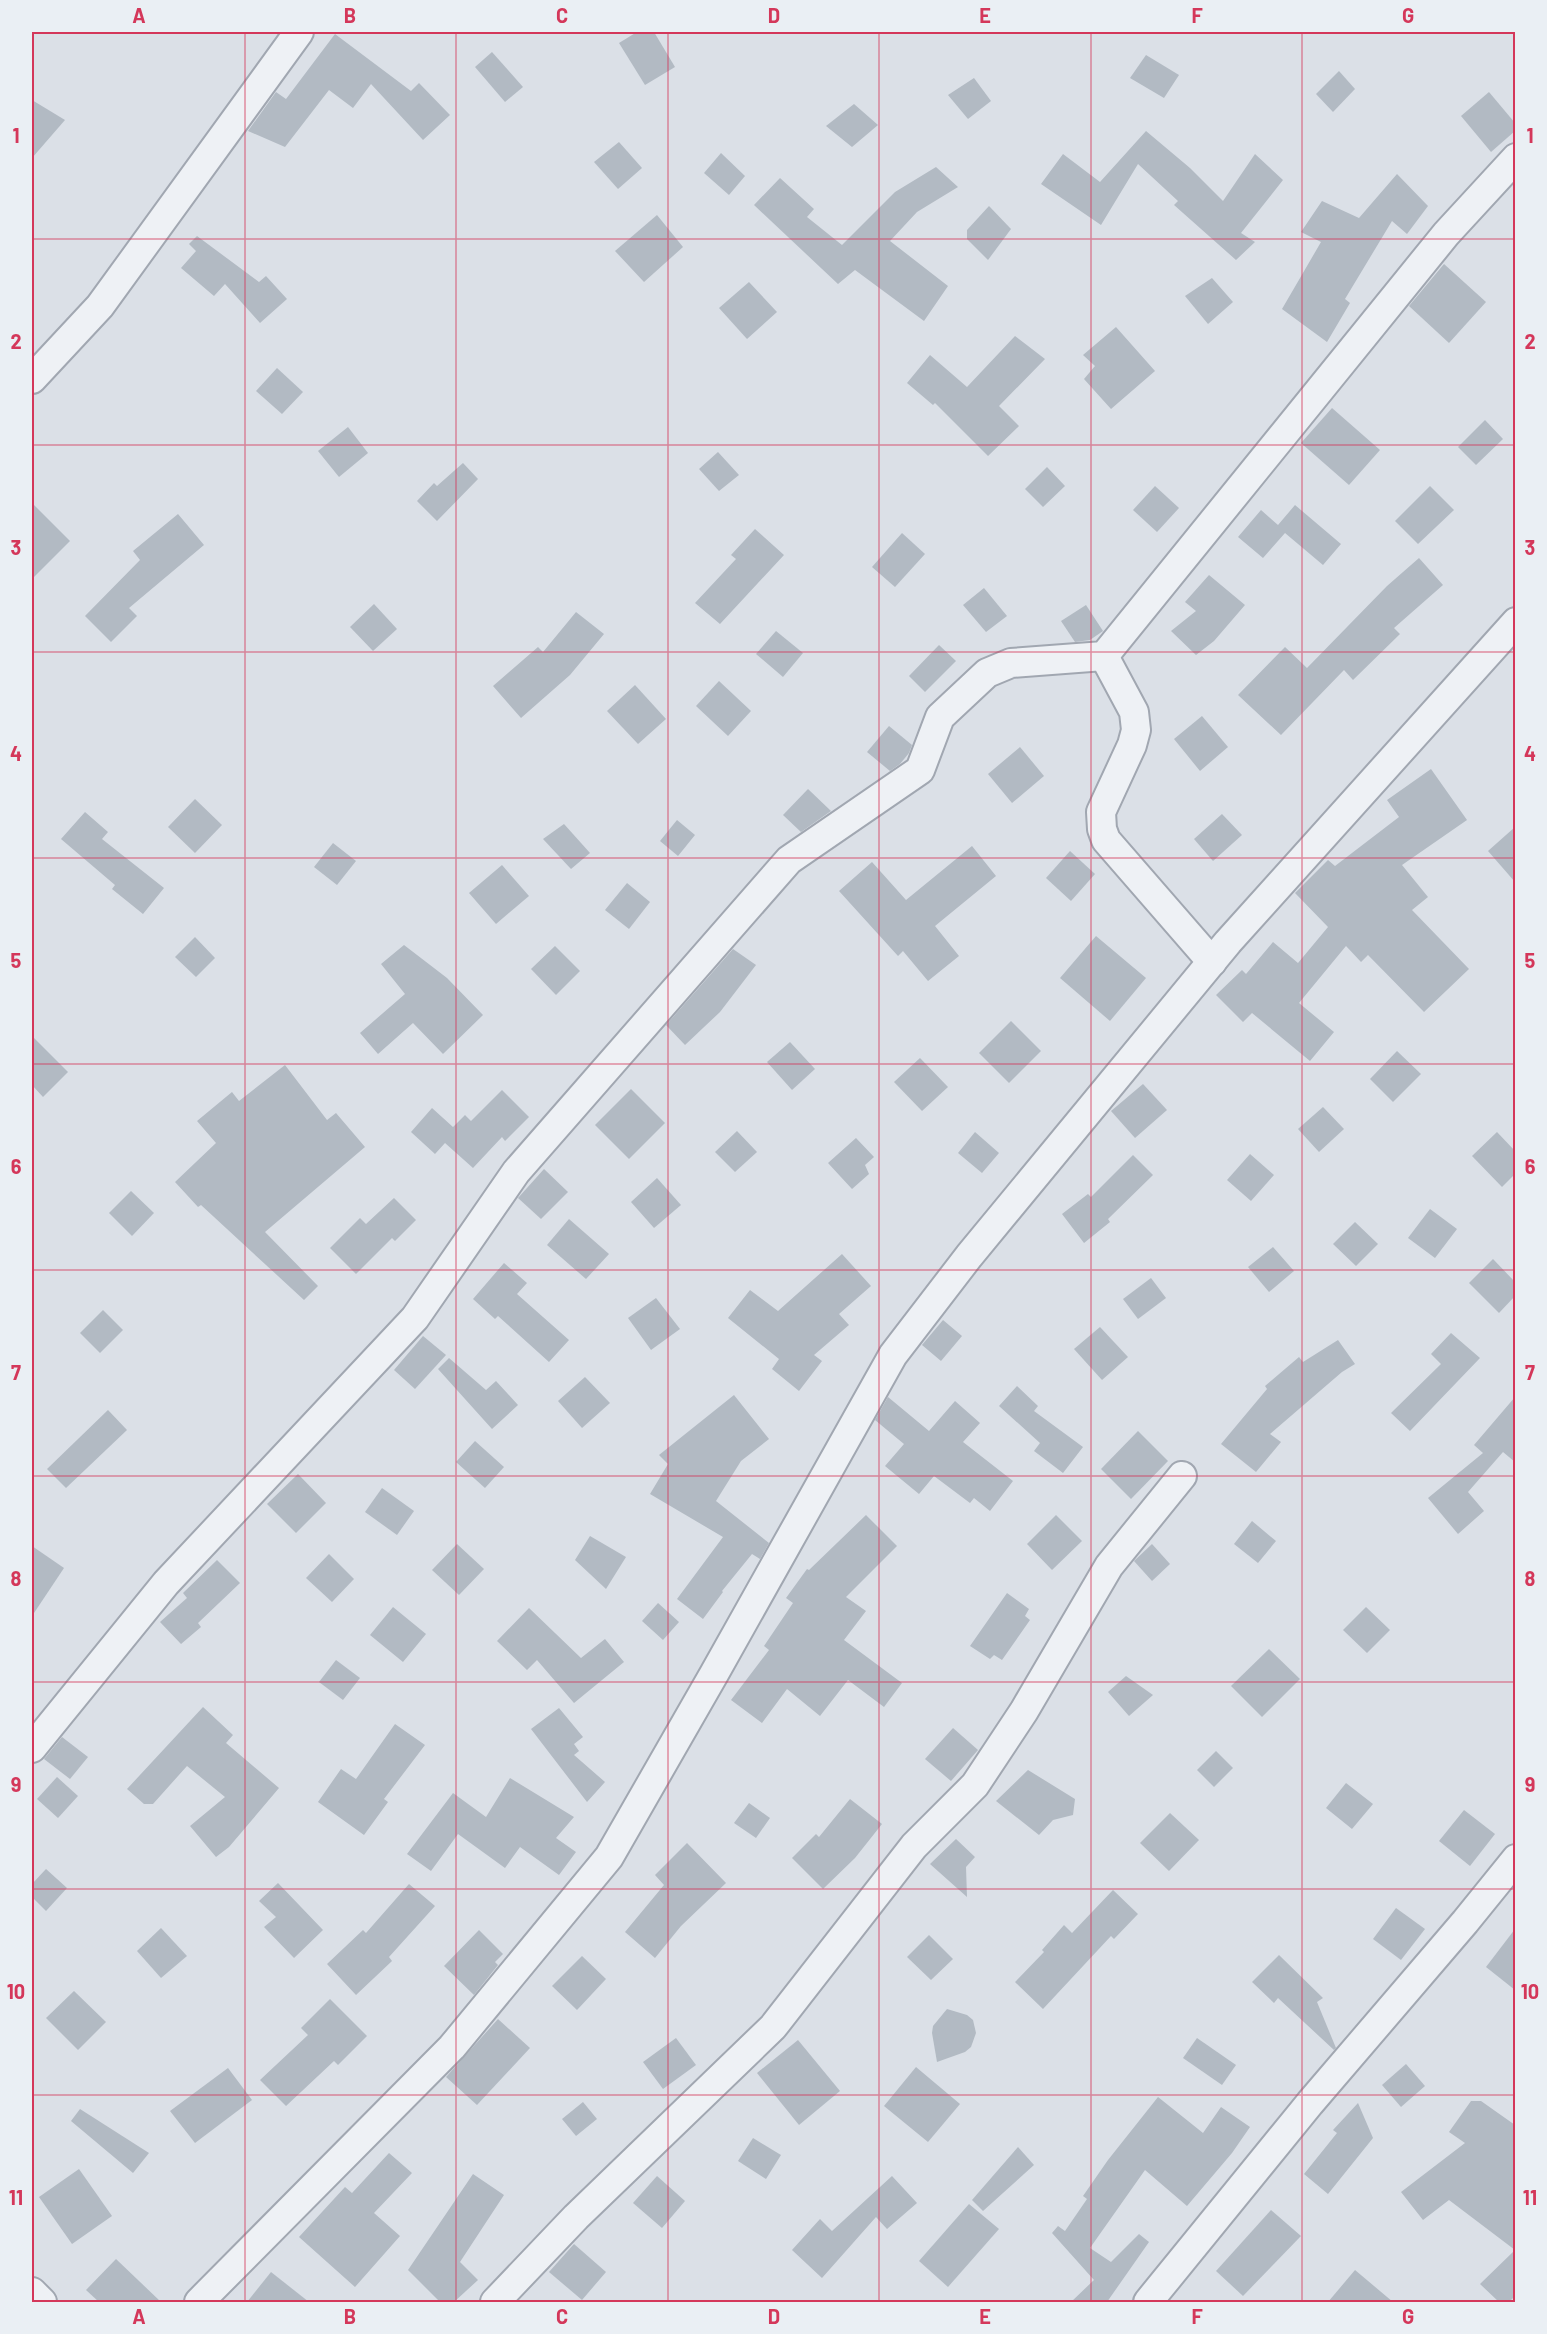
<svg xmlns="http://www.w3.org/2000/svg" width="1547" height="2334" font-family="Barlow,sans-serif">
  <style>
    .building { fill: #b2bac3 }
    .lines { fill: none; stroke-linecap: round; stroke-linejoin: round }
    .minor-casing { stroke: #a1a7b1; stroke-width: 32 }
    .minor { stroke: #eef1f5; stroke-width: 28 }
    .grid { fill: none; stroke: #d4375a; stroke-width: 1.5; stroke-opacity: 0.55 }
    .neatline { fill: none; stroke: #d4375a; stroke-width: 2 }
    .grid-label { font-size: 20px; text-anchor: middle; font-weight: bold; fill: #d4375a }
  </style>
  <rect width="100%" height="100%" fill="#dbe0e7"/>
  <g class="building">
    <path d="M637,32h17l21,35 -30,18 -26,-42z"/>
    <path d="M335,34l76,57 8,-8 31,32 -27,25 -52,-56 -18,24 -24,-18 -44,57 -37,-16 28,-39 10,7z"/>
    <path d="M492,52l31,35 -18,15 -30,-35z"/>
    <path d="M1146,55l33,20 -15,23 -34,-20z"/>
    <path d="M1339,71l16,18 -22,23 -17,-18z"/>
    <path d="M974,78l17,23 -23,18 -20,-24z"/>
    <path d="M1489,92l26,31v8l-24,21 -30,-36z"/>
    <path d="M32,100l33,20 -33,38z"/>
    <path d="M854,104l24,21 -26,22 -26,-21z"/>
    <path d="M1146,131l44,37 33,33 32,-47 28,26 -42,53 14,9 -19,18 -62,-55 4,-4 -40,-37 -37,61 -60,-41 22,-30 37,28z"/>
    <path d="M619,142l23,26 -24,21 -24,-27z"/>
    <path d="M721,153l24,23 -16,19 -25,-22z"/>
    <path d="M936,167l22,20 -41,25 -27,29 58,45 -24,35 -69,-51 -17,14 -84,-79 26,-27 34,31 -7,8 35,28 53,-53z"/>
    <path d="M1397,174l31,32 -21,28 -15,-13 -47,78 5,4 -23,39 -45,-33 39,-67 -20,-10 21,-31 37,17z"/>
    <path d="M989,206l22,23 -23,31 -21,-21v-9z"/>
    <path d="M657,215l26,32 -39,35 -29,-31z"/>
    <path d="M197,236l62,46 7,-6 21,23 -27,24 -35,-39 -11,12 -33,-28 15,-17 -7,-7z"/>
    <path d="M1444,264l42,38 -37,41 -40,-37z"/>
    <path d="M1212,278l21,24 -25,22 -23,-28z"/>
    <path d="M749,282l28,30 -30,27 -28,-31z"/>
    <path d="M1116,327l39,44 -44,38 -27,-30 11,-13 -12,-11z"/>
    <path d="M1015,336l30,23 -46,47 20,20 -31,30 -53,-53 -2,2 -26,-22 23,-28 37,32z"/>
    <path d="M277,368l26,24 -21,22 -26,-23z"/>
    <path d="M1332,408l48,42 -31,35 -48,-42z"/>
    <path d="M1485,420l18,19 -27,26 -18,-18z"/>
    <path d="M348,427l20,26 -29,24 -21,-26z"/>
    <path d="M718,452l21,23 -20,16 -20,-22z"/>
    <path d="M463,463l15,16 -41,42 -20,-20 17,-18 3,3z"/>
    <path d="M1047,467l18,19 -22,21 -18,-18z"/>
    <path d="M1155,486l24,22 -22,24 -24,-22z"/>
    <path d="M1430,486l24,24 -36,34 -23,-23z"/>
    <path d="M32,503l38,38 -38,38z"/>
    <path d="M1295,505l46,39 -18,21 -38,-32 -22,25 -25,-21 23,-27 17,15z"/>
    <path d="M178,514l26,31 -75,63 8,8 -26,26 -26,-26 55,-56 -7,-9z"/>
    <path d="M755,529l29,26 -64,69 -25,-21 41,-44 -5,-4z"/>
    <path d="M902,533l23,21 -30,33 -23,-20z"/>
    <path d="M1419,558l24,27 -49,43 6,6 -47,46 -9,-10 -63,65 -43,-40 47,-48 22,21 80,-82z"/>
    <path d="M1209,575l36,30 -31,36 -18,14 -25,-24 25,-20 -11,-9z"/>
    <path d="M984,588l23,28 -21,16 -23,-27z"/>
    <path d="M374,604l23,25 -24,22 -23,-24z"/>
    <path d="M1086,605l17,26 -13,9 -15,2 -14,-21z"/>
    <path d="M576,612l28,22 -34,41 -49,43 -28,-32 45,-39 5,5z"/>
    <path d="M776,631l27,22 -20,24 -27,-23z"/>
    <path d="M939,645l17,16 -31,31 -16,-16z"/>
    <path d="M719,681l32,30 -23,25 -32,-30z"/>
    <path d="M635,685l31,34 -28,25 -31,-33z"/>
    <path d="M1202,716l26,31 -28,24 -26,-32z"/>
    <path d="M889,726l23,19 -3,8 -9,11 -10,7 -23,-19z"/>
    <path d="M1020,747l24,29 -32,27 -24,-29z"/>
    <path d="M1431,769l36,51 -65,45 26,32 -16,13 57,59 -45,43 -56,-57 -7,7 -15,-16 -47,57 35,29 -24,29 -58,-48 -9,9 -27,-27 26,-25 4,4 27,-32 25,21 30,-36 -33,-34 33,-33 7,6 64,-49 -12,-17z"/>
    <path d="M808,789l23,22 -30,21 -18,-17z"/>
    <path d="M195,799l27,26 -27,28 -27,-26z"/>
    <path d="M85,812l23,20 -6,7 62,49 -21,26 -31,-25 3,-4 -54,-46z"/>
    <path d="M1222,814l20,21 -29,26 -19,-22z"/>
    <path d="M677,820l18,15 -17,21 -18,-15z"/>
    <path d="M564,824l26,29 -19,16 -28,-30z"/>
    <path d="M1515,827v55l-27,-31z"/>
    <path d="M333,843l23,18 -19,24 -23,-18z"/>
    <path d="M972,846l24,30 -61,50 24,30 -31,25 -25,-30 -5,5 -59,-65 33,-29 34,38z"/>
    <path d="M1070,851l25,23 -24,27 -25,-23z"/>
    <path d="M502,865l27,31 -33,28 -27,-31z"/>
    <path d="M627,883l23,19 -21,27 -24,-19z"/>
    <path d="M1096,936l50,42 -36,43 -50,-43z"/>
    <path d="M195,937l20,21 -19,19 -21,-20z"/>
    <path d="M404,945l43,33 36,37 -40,39 -30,-31 -35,31 -18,-21 45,-39 -24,-30z"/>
    <path d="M555,946l25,25 -24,24 -25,-26z"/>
    <path d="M733,949l23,16 -36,47 -35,33 -19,-20z"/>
    <path d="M1011,1021l30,30 -32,32 -30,-30z"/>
    <path d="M32,1036l36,36 -25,25 -11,-12z"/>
    <path d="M790,1042l25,27 -23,21 -25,-28z"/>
    <path d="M1397,1051l24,23 -28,28 -23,-23z"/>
    <path d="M920,1058l28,29 -26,24 -28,-29z"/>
    <path d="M285,1065l42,55 9,-7 29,34 -100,85 53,54 -14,14 -103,-95 -3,2 -23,-25 41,-39 -19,-22 35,-29 7,9z"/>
    <path d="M1143,1084l24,26 -32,28 -24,-27z"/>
    <path d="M631,1089l34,34 -36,36 -34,-34z"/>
    <path d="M502,1090l27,27 -24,24 -3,-4 -29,31 -28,-25 -10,11 -24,-22 21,-24 21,19 12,-12 6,6z"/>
    <path d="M1323,1107l21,22 -25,23 -21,-23z"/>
    <path d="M737,1131l20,21 -22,20 -20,-20z"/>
    <path d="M975,1132l24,21 -17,20 -24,-20z"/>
    <path d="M1497,1132l18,19v23l-13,13 -30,-31z"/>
    <path d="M856,1138l18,19 -9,8 4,9 -17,15 -24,-26z"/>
    <path d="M1250,1154l24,21 -23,26 -24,-21z"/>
    <path d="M1133,1155l20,20 -45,44 2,3 -26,21 -22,-29 26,-20 3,3z"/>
    <path d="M544,1169l24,23 -27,27 -23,-21z"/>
    <path d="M657,1178l24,27 -27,23 -23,-26z"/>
    <path d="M131,1191l23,22 -22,23 -23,-23z"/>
    <path d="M394,1198l22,22 -21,21 -3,-3 -36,36 -26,-26 30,-30 6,6z"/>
    <path d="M1430,1209l27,20 -22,29 -27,-20z"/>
    <path d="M569,1219l40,35 -23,25 -39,-34z"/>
    <path d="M1355,1222l23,22 -22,22 -23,-22z"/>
    <path d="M1273,1247l21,24 -25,21 -21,-25z"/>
    <path d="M842,1254l29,32 -32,28 10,11 -35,30 8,6 -23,30 -27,-22 7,-10 -51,-41 22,-28 28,21z"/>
    <path d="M1493,1259l22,23v14l-16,17 -30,-30z"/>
    <path d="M504,1263l23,20 -10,11 52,46 -20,22 -51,-46 -3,3 -22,-20z"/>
    <path d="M1151,1278l15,20 -28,21 -15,-20z"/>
    <path d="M656,1298l24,31 -29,21 -23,-32z"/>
    <path d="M103,1310l20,20 -23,23 -20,-20z"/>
    <path d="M943,1320l19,16 -21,25 -19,-16z"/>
    <path d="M1100,1327l28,30 -26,23 -28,-31z"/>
    <path d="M1451,1333l29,25 -70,73 -19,-18 50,-49 -10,-10z"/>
    <path d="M423,1336l23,19 -31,34 -21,-19z"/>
    <path d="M1338,1340l17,24 -13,8 -72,62 11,8 -25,30 -35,-28 46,-55 -2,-3 34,-29 4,5z"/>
    <path d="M449,1358l37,32 10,-9 22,24 -26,24 -54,-60z"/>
    <path d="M585,1377l25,26 -28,25 -24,-27z"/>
    <path d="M1017,1386l21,20 -4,5 49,36 -20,26 -29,-22 6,-8 -41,-37z"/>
    <path d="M734,1395l35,44 -28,22 -25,40 53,42 -9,16 -8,-5 -30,37 1,1 -20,27 -26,-20 46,-62 -73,-43 18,-30 -9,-9z"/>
    <path d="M888,1397l41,34 26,-30 25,22 -17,19 50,39 -23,30 -16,-13 -4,5 -36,-27 -15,18 -34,-28 19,-22 -29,-24z"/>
    <path d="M1515,1397v65l-12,-10 -35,40 16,19 -26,23 -30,-36 55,-45 -9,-8z"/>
    <path d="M108,1410l19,20 -61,58 -19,-19z"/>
    <path d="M1138,1431l30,30 -37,38 -30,-30z"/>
    <path d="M475,1441l29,26 -19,21 -29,-26z"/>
    <path d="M298,1474l28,29 -30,30 -29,-29z"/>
    <path d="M382,1488l32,23 -17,24 -32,-23z"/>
    <path d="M866,1515l31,31 -51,51 20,14 -22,29 58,43 -18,24 -36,-27 -28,36 -33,-27 -25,34 -31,-23 38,-50 -5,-4 29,-43 -7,-5 21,-29 2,1z"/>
    <path d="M1056,1515l26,26 -30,29 -25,-26z"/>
    <path d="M1252,1521l24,20 -18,22 -24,-19z"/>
    <path d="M590,1536l36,21 -20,32 -31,-29z"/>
    <path d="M457,1544l27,25 -25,26 -27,-25z"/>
    <path d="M1152,1544l18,20 -18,17 -18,-20z"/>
    <path d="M32,1546l32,22 -32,48z"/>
    <path d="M329,1554l25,25 -22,23 -26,-24z"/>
    <path d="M217,1560l23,23 -42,40 3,4 -20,17 -21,-22 27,-24 -4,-5z"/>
    <path d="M1007,1593l22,16 -4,7 5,4 -28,40 -8,-5 -4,4 -20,-13z"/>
    <path d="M658,1603l21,19 -16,18 -21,-19z"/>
    <path d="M393,1607l33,27 -23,28 -33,-27z"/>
    <path d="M1366,1607l24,23 -23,23 -24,-23z"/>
    <path d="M529,1608l52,50 24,-19 19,23 -50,41 -37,-43 -10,10 -30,-29z"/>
    <path d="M1269,1649l31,30 -38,38 -31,-31z"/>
    <path d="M336,1660l24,18 -17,22 -24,-18z"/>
    <path d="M1126,1676l27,19 -24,21 -21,-24z"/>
    <path d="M203,1707l30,28 -7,8 53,45 -50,59 -13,10 -26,-31 35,-29 -38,-31 -34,38h-9l-17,-15z"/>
    <path d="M559,1708l24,29 -9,7 5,7 -5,4 31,27 -18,20 -56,-73z"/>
    <path d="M395,1724l30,21 -41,54 4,3 -24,33 -46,-33 23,-33 15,10z"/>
    <path d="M953,1728l25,22 -27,31 -26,-22z"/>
    <path d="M62,1737l26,20 -18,22 -26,-20z"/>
    <path d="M1216,1751l17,17 -19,19 -17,-17z"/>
    <path d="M1028,1770l47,29 -2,16 -20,5 -14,15 -43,-34z"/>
    <path d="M57,1777l21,19 -20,22 -21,-19z"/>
    <path d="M510,1778l64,39 -18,21 20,14 -17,23 -39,-28 -15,21 -47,-34 -27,37 -24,-17 46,-61 33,24z"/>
    <path d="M1346,1783l27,21 -21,25 -26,-21z"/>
    <path d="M850,1799l32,25 -27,34 -32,31 -31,-31 24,-24 3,3z"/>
    <path d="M749,1803l21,15 -14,20 -22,-15z"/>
    <path d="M1464,1810l31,24 -25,32 -31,-25z"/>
    <path d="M1170,1813l29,27 -30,31 -29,-28z"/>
    <path d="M956,1839l19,18 -9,10 1,30 -37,-33z"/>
    <path d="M687,1843l39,40 -45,43 -26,32 -30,-26 39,-47 -9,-10z"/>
    <path d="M46,1869l21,19 -21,23 -14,-14v-13z"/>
    <path d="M278,1883l45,47 -29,28 -30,-31 12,-10 -17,-16z"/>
    <path d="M409,1884l26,22 -46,51 3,4 -36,34 -29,-31 36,-34 3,3z"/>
    <path d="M1113,1890l25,24 -24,25 -3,-3 -68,73 -28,-27 29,-30 -2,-2 22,-25 8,8z"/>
    <path d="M1396,1908l29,21 -24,31 -28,-21z"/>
    <path d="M161,1928l26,28 -26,22 -24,-27z"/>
    <path d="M1515,1929v61l-29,-23z"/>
    <path d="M479,1930l24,24 -8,8 3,3 -24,30 -30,-29z"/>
    <path d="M929,1935l24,24 -22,21 -24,-23z"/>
    <path d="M1279,1955l44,43 -6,4 19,46 -2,2 -56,-52 -4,5 -22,-21z"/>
    <path d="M582,1956l24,23 -29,31 -25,-24z"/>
    <path d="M74,1991l32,31 -28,28 -32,-32z"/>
    <path d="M330,1999l37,37 -29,29 -4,-4 -48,45 -26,-26 48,-45 -7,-7z"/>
    <path d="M947,2009l20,6 6,5 3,13 -5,14 -6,5 -28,10 -5,-29 1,-7z"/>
    <path d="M498,2019l32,29 -53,57 -31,-28z"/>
    <path d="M676,2038l20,27 -33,24 -20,-27z"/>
    <path d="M1197,2038l39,27 -14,20 -39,-27z"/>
    <path d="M798,2040l42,51 -41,34 -42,-52z"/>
    <path d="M1406,2064l19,22 -24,21 -19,-22z"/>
    <path d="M916,2067l44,37 -32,38 -44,-36z"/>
    <path d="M228,2068l24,32 -57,43 -25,-32z"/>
    <path d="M1158,2097l45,36 18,-26 29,20 -18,26 -45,53 -42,-36 -55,78 21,14 28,-28 10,8 -42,60h-36l23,-22 -42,-47 6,-7 7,5 22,-32 -4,-3 25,-36z"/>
    <path d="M1471,2101h10l34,24v171l-6,6h-10l-19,-18 35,-34 -66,-50 -26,20 -22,-28 64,-49 -16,-11z"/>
    <path d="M583,2102l14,17 -21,17 -14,-17z"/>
    <path d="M1358,2103l15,35 -45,56 -24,-20 33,-41 -4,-3z"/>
    <path d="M80,2109l69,44 -16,20 -62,-52z"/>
    <path d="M753,2138l28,17 -15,24 -28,-18z"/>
    <path d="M1018,2147l16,18 -51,46 -11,-11z"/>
    <path d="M389,2153l23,20 -38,40 26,23 -45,51 -56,-50 46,-50 7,6z"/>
    <path d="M79,2169l33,47 -40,28 -33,-47z"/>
    <path d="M473,2174l31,21 -44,67 18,18 -24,22h-14l-32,-32z"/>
    <path d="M657,2176l28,25 -23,27 -29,-25z"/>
    <path d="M892,2176l25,27 -30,26 -11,-12 -54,61 -30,-28 28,-31 12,12z"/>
    <path d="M969,2204l30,25 -51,58 -29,-26z"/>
    <path d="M1271,2210l30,26 -58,60 -27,-25z"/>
    <path d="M574,2244l32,28 -24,28 -33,-28z"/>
    <path d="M116,2259l45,43h-62l-13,-12z"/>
    <path d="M1355,2270l38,32h-65z"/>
    <path d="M271,2272l38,30h-62z"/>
  </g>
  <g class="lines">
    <g class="minor-casing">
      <g id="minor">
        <path d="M32,379l68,-73 199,-274"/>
        <path d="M1104,656l30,56 2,18 -4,15 -31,67 1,17 4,11 106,122"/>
        <path d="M32,1748l134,-165 249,-265 101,-146 273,-312 131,-90 20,-53 47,-44 24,-10 93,-7 342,-422 70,-76"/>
        <path d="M32,2292l10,10"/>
        <path d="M199,2302l253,-255 157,-190 105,-183 179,-319 76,-99 259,-314 288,-320"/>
        <path d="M495,2302l81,-85 197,-190 141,-181 61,-61 49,-74 85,-145 73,-90"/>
        <path d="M1148,2302l162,-199 155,-181 51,-63"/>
      </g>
    </g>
    <use href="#minor" class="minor"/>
  </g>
  <path class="grid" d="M245,32v2270M456,32v2270M668,32v2270M879,32v2270M1091,32v2270M1302,32v2270M32,239h1484M32,445h1484M32,652h1484M32,858h1484M32,1064h1484M32,1270h1484M32,1476h1484M32,1682h1484M32,1889h1484M32,2095h1484"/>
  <rect width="1547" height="2334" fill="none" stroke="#eaeff4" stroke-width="66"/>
  <rect x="33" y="33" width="1481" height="2268" class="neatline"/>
  <g class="grid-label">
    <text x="139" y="23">A</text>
    <text x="350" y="23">B</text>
    <text x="562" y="23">C</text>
    <text x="774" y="23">D</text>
    <text x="985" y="23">E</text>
    <text x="1197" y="23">F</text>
    <text x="1408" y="23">G</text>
    <text x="16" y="143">1</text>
    <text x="1530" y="143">1</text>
    <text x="16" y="349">2</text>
    <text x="1530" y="349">2</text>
    <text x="16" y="555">3</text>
    <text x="1530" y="555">3</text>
    <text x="16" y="761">4</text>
    <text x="1530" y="761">4</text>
    <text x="16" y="968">5</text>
    <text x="1530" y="968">5</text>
    <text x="16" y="1174">6</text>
    <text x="1530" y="1174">6</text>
    <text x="16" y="1380">7</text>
    <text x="1530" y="1380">7</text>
    <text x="16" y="1586">8</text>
    <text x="1530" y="1586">8</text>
    <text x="16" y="1792">9</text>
    <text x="1530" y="1792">9</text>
    <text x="16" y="1999">10</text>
    <text x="1530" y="1999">10</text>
    <text x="16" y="2205">11</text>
    <text x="1530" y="2205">11</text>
    <text x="139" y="2324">A</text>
    <text x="350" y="2324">B</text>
    <text x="562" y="2324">C</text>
    <text x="774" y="2324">D</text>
    <text x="985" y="2324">E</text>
    <text x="1197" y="2324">F</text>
    <text x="1408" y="2324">G</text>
  </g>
</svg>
